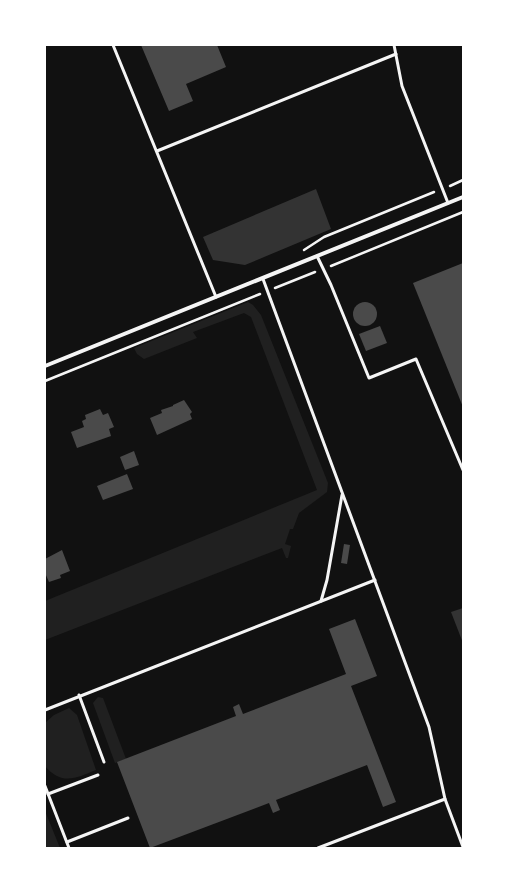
<svg xmlns="http://www.w3.org/2000/svg" width="508" height="893" font-family="'DM Sans',sans-serif">
  <style>
    .green { fill: #202020 }
    .water { fill: #333 }
    .building { fill: #4a4a4a }
    .lines { fill: none; stroke-linecap: round; stroke-linejoin: round }
    .path { stroke: #f5f5f5; stroke-width: 2.5 }
    .service { stroke: #f5f5f5; stroke-width: 3 }
    .minor { stroke: #f5f5f5; stroke-width: 4 }
  </style>
  <rect width="100%" height="100%" fill="#111"/>
  <g class="green">
    <path d="M248,302l5,3 8,10 67,168 -1,9 -28,21 -6,16h-3l-5,15 6,2 -3,12h-2l-4,-10 -237,92v-39l272,-111 -66,-173 -7,-4 -51,19 4,6 -53,21 -7,-5 -3,-6z"/>
    <path d="M98,697l5,1 23,61 -11,4 -22,-60z"/>
    <path d="M69,708l8,7 19,55c-20,8 -34,16 -51,-4v-43l9,-8z"/>
    <path d="M45,811l15,37h-15z"/>
  </g>
  <g class="water">
    <path d="M316,189l15,40 -86,36 -32,-5 -10,-23z"/>
    <path d="M463,608v35l-12,-31z"/>
  </g>
  <g class="building">
    <path d="M141,45h76l9,22 -40,17 7,17 -24,10z"/>
    <path d="M463,263v144l-50,-124z"/>
    <circle cx="365" cy="314" r="12"/>
    <path d="M380,326l7,17 -21,8 -7,-17z"/>
    <path d="M184,400l8,12 -2,2 2,5 -35,16 -7,-17 12,-5 -1,-3 12,-4v-1z"/>
    <path d="M100,409l3,6 5,-2 6,14 -5,2 2,7 -34,12 -6,-16 13,-5 -2,-6 4,-2 -1,-4z"/>
    <path d="M134,451l5,14 -14,5 -5,-13z"/>
    <path d="M127,474l6,15 -30,11 -6,-14z"/>
    <path d="M344,544l6,1 -3,19 -6,-1z"/>
    <path d="M62,550l8,21 -10,4 1,3 -12,4 -4,-9v-14z"/>
    <path d="M355,619l22,57 -26,10 45,116 -13,5 -16,-42 -91,35 4,10 -7,3 -4,-10 -119,45 -33,-86 119,-46 -3,-9 6,-3 4,10 103,-40 -17,-45z"/>
  </g>
  <g class="lines">
    <g class="path">
      <path d="M450,186l13,-6"/>
      <path d="M304,250l20,-13 110,-45"/>
      <path d="M331,266l132,-54"/>
      <path d="M275,288l40,-16"/>
      <path d="M45,381l215,-87"/>
    </g>
    <g class="service">
      <path d="M113,45l103,252"/>
      <path d="M394,45l8,41 46,117"/>
      <path d="M157,151l239,-97"/>
      <path d="M317,256l14,29 38,93 47,-19 47,111"/>
      <path d="M263,279l166,448 16,72 -127,49"/>
      <path d="M321,601l6,-21 15,-85"/>
      <path d="M79,695l25,67"/>
      <path d="M45,710l330,-130"/>
      <path d="M45,786l24,62"/>
      <path d="M48,794l50,-19"/>
      <path d="M445,799l18,48"/>
      <path d="M67,842l61,-24"/>
    </g>
    <path class="minor" d="M45,366l418,-169"/>
  </g>
  <rect width="508" height="893" fill="none" stroke="#ffffff" stroke-width="92"/>
</svg>
